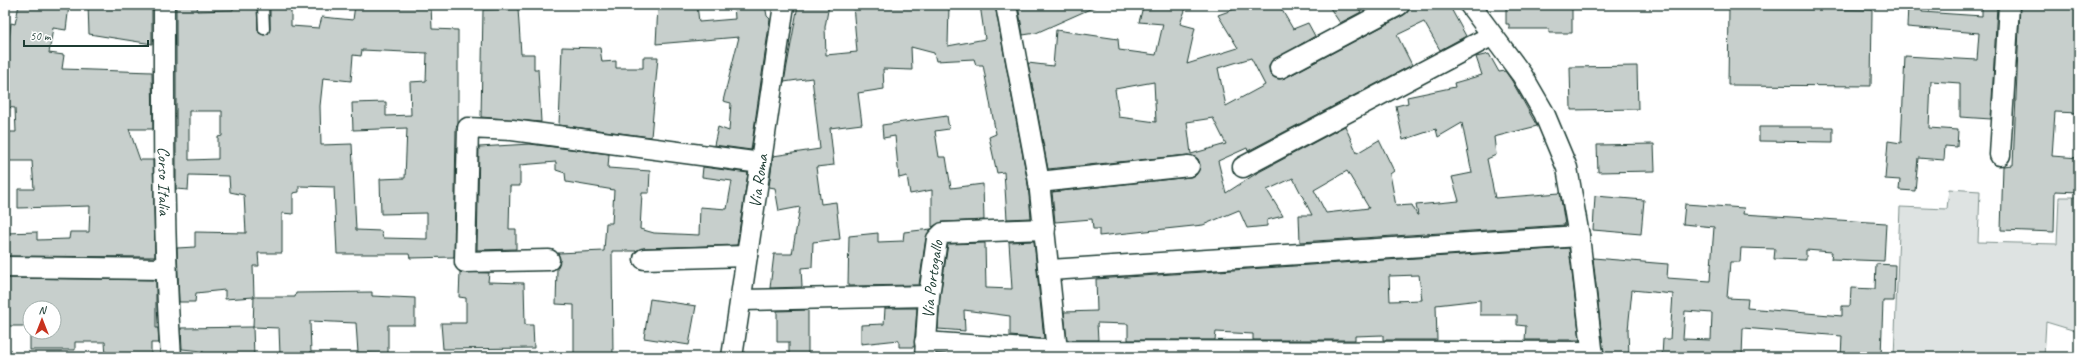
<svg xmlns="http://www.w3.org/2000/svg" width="2084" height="362" font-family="Caveat,sans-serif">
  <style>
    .green { fill: #dee3e2; stroke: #7e908b }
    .building { fill: #c7cfcc; stroke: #1f3d34; fill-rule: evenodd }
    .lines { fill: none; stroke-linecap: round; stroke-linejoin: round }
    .lane-casing { stroke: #1f3d34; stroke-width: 13 }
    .street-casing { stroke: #1f3d34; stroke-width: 23 }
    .lane { stroke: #fff; stroke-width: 10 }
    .street { stroke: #fff; stroke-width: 20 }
    .labels { text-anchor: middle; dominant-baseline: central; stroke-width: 3.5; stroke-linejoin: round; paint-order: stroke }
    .street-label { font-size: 17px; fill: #1f3d34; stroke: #fff }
  </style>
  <rect width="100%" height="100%" fill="#fff"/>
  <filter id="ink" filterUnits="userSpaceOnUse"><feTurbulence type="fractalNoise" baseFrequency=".025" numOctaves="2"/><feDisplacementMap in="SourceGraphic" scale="8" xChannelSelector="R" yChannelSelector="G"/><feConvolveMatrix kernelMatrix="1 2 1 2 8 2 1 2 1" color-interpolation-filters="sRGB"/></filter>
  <g filter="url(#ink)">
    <path class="green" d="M1949,189l31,2 -2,51 79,2 2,-47h20v135l-33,-10 -2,35h-150l6,-150 47,2z"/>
    <g class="building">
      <path d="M19,5h50l-3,25 -13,-2 -4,25 15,2 -2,14 90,3 1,57h-24l11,31h13l2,97 -150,-1v-23l32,-1v8l32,-1 1,-7h19l1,-26 -72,2v-19h16l-2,-28h-27v-29h11l-1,-24 -10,-1 2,-20 -2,-1v-39h3l3,-24 4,1z"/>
      <path d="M88,5h64v39l-63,-10z"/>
      <path d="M176,5h22l-1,6 36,-1v-5h24l1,25 1,3 5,2 4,-1 2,-5v-24h21v21l28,2 3,-11 31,3 2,-15h76l1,24 26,1v92l-2,6 -2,129 -44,1 -1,-4h-72l-3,-67 -35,-1v6l-6,1v21l-11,-1v40h-24l1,13h-6l1,31 -29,2v-9l-29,3 -1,9h-16l-2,-54 18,-1v-15l51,1 -2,-38 -14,-3 -1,-16 -40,-1 -1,15 -12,-1zM362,50l65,3 -1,28 -16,1 1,33 -25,1v-14l-34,1 1,27 54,-2 -2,50 -25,1 1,35 46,-1v26l-44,-1 -2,-7 -25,-1 -4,-86 -31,1 -1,-39 3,-28 28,3 2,-26 8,1zM189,111h33v25l-4,1v22l-29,1z"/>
      <path d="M658,5h39l2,17 36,-3 -1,-14h31l2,11 3,3 -19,131 -37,-5 4,-18 11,4 2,-28 -8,-2 16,-64 -83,7z"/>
      <path d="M798,5h31l-4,22 1,28 31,-3 -4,-47h96l-1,41 37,-7 -5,-34h15l33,179 3,34 -24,1 -3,-47 -7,1 -8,-36 7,-3 -13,-69h-7l-2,-6 -38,2 -2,-8 -23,-6 1,23 -29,-1 1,20 -26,4 4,31 -32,4 4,37 -18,2 5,37 15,-2 4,37 -27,3 -1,25 -11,1 1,19 -32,1 4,-34h18l8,-47 -21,4 -4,-23 -6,-1 4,-31 47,-7 -8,-71 -28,4z"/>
      <path d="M1018,5h81l-63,28 -13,2z"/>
      <path d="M1246,5h33l14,24 15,-6 7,13 -44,26 -2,5 1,6 4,4 5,2 6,-1 119,-63 6,-7 6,-3h33l17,31 -26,14 -16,-28 -27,13 15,30 -164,86 -1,-3 -29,13 8,32 31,-20 88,-47 12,27 22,-13 15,31 -4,3 6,32 16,-1 5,10h1l-2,-10 43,-4 -7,-24 20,-4 -10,-50 -24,14 -2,-8 -33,11 -7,-34 12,-3 -1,-6 48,-10 -1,-4 28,-8 -6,-18 13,-3 10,18 6,-1 7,10 25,45 -43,11 2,18 -9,4 8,39 65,-5 5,32 -265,17 -1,-27h13l-19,-37 -26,12 16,26 -16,4v6l-20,2 -8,-18 -36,15 -104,11v-7h-6l-1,-10 -37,3 -3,-30 138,-15 6,-2 4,-10 -2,-6 -10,-4 -140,14 -20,-106 25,3 3,-36 62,9 1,11 37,5 7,-31 -24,-2 4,-15 43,1 -6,16 15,4 -8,36 51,-16 -20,-33zM1251,58l14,27 -39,21 -8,-38zM1154,82l2,40 -37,-5 -4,-28zM1213,118l13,26 -35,10 -4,-32zM1347,171l22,37 -43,5 -12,-23z"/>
      <path d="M1328,5h29l4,7 -21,11z"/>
      <path d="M1506,5h66v28h-23v-4h-40v-5h-3z"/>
      <path d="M1908,5h14v7l60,4v-11h15l-6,114 -31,-2v-34l-29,-2 -2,47 29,2 -1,17 -12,-1 -1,14 -26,-2 -3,33 -16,-1 1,-10 -15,-1 3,-38 13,2 4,-87 72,4 2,-27 -72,-6z"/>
      <path d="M2020,5h59v108l-24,-1 -3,44 27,2v34l-24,-1 -1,41 -53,-2 2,-64 10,-1z"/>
      <path d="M1729,8l143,2 -1,76 -143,-1z"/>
      <path d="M518,9l3,45h13v15h4l3,53 -60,-5 2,-107z"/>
      <path d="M562,47l38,1 2,14 14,-1v7h27v-11h15l-7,80 -92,-12z"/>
      <path d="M1637,66l1,43 -67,1 -1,-43z"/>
      <path d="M947,116l2,13 -14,2 4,26h7l5,31 32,-4 1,36 -41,2 -11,5v-37l-22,4 -3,-18 -8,2 -4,-42 -12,2 -1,-13z"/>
      <path d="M1759,127h74v15l-74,-1z"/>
      <path d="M530,144l79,10 -1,14 42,3 -1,22h-7l-2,36 14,4 45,2 1,-28 27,2 5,-28 -30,-4 1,-10 45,6 -11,72 -93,3 -8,3h-24l1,106h-39v-52l-18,-1 1,-36 3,-8 -2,-7 46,-2 2,-28h6l2,-33 -48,-8 -1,-9 -9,-3v-8l-36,3v21h-10l-1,43h7v20l-39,1 2,-103z"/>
      <path d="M1654,144l1,27 -57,1 -1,-27z"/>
      <path d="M1595,196l49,4 -3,34 -48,-4z"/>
      <path d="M1685,204l59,4 -1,6 143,9 -2,38 -53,-2 1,-7 -26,-2v10l-32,-1 1,-10 -34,-1 -1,14h-10l-3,36 21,1 -1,9 95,8v-10h8l1,-18 24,1 1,-25 19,1 -1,36h-11l-2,56h-40l1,-21 -99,-8 -1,29h-80l1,-18h7l3,-45 -41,-4 -4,40 1,27h-25l-11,-99 75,6 -1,14 43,3 4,-54 -31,-3zM1685,311l27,2 -1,27 -28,-1z"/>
      <path d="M931,229l-5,8 -7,48 -71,1 1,-50 29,-3v9l25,-1 1,-9z"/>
      <path d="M1034,241l10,98 -34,-3v-20l-46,-6 1,21 -27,-2 2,-32 8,-53 37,-1 1,45 26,1 -3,-47z"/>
      <path d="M1569,248l11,92h-55l1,-14 -9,-1v-10h-37v-15l-44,5 1,35h-54v-5l-28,1v4h-102v-6l-37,-2 -1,8h-87v-16l-31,-1 1,17h-31l-3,-28 33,-1 -1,-32zM1419,275l3,25 -32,1 -1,-25z"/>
      <path d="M460,272l29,1 -1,9 36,1 1,42h8l1,23 -91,1 -2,-26h25v-25l-7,-1z"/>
      <path d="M5,278l151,2v48h2l1,15h-8v14h-45l-1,-15h-30v8h-45v-18h24v-24h-24v18h-25z"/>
      <path d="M372,292v4l43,2v27h-27v29l-30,-1 -2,-30 -46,-2 1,33 -31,1 -1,-27 -26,-1 1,-30h41l1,-4z"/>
      <path d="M650,299l46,7 -7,39 -45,-7z"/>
      <path d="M885,308h32l-3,39h-15v-7l-38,4v-19l23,-1z"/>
      <path d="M808,310v47h-19v-15h-12v-31z"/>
      <path d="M253,327l1,30h-52l1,-6 -21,-2 -1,-21z"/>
    </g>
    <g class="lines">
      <g class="lane-casing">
        <path id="lane" d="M263,5l1,24"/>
      </g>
      <g class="street-casing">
        <g id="street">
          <path id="s1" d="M164,5c0,118 -1,234 7,352"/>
          <path d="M1006,5l33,177 18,169"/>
          <path d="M1470,5l52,70 22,38 23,55 12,68 14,121"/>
          <path d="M1280,68l119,-63"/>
          <path d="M2000,155l9,-150"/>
          <path d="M1243,167l248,-131"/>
          <path d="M1039,182l150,-16"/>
          <path d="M644,259l103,-3"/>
          <path d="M549,260l-84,2 3,-134 44,2 249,33"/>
          <path d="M5,267l160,2"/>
          <path d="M1050,270l529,-34"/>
          <path d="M741,300l188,-4"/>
          <path d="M925,342l132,9 536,1"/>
          <path id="s2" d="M732,357l52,-352"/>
          <path id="s3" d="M925,357l4,-61 8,-57 6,-6 102,-4"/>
        </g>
      </g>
      <use href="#lane" class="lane"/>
      <use href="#street" class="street"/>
    </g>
  </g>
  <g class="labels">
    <g class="street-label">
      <text stroke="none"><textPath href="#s1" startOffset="176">Corso Italia</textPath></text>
      <text stroke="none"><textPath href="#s2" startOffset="178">Via Roma</textPath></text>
      <text stroke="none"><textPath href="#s3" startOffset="78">Via Portogallo</textPath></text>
    </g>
  </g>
  <rect width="2084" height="362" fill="none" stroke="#fff" stroke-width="20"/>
  <rect x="10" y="10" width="2064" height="342" fill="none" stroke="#1f3d34" stroke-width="1.5" filter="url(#ink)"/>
  <g transform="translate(42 320)"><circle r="19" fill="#ffffff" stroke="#a5b1ae"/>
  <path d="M0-3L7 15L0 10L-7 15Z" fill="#c8321e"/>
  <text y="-6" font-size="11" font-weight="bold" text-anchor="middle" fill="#1f3d34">N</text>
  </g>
  <path d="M24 40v6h124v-6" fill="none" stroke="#1f3d34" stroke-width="2"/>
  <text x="30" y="40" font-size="12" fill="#1f3d34" stroke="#ffffff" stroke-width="3" paint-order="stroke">50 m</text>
</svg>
